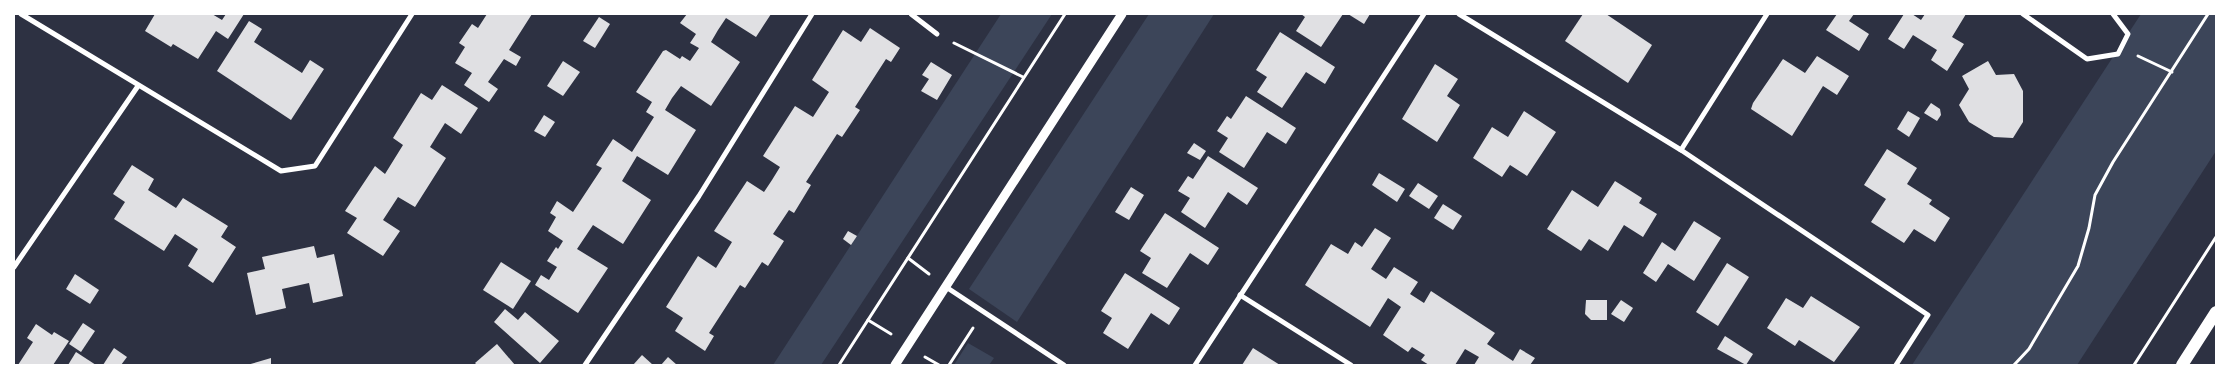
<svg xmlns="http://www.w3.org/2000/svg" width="2230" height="379" font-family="'Public Sans',sans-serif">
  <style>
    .green { fill: #3c4559 }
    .building { fill: #e0e0e3 }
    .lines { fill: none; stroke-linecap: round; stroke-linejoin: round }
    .path { stroke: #fff; stroke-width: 3 }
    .minor { stroke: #fff; stroke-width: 5 }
    .tertiary { stroke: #fff; stroke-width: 9 }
    .primary { stroke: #fff; stroke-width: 12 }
  </style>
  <rect width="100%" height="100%" fill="#2d3142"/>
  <g class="green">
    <path d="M1001,14h51l-231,351h-48z"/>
    <path d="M1149,14h65l-197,308 -48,-33z"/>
    <path d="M2141,14h75v137l-139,214h-165z"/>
    <path d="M968,343l26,15 -5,7h-35z"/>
  </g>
  <g class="building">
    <path d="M155,14h57l10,6 4,-6h18l-16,25 -12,-8 -18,28 -25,-15 -2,3 -26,-16z"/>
    <path d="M487,14h45l-23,36 12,7 -5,9 -12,-7 -16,23 10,7 -9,13 -25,-17 8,-12 -17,-10 10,-16 -6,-4 13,-19 6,4z"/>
    <path d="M687,14h84l-15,23 -30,-19 -8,12 -7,12 29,20 -29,44 -30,-20 -9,12 -7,12 31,20 -28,45 -31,-19 -15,25 29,19 -28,44 -30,-19 -16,24 31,19 -30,45 -43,-28 6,-10 8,5 8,-13 -10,-6 9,-14 2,2 5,-8 -15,-10 8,-14 -6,-4 7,-12 16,11 29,-44 -6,-3 17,-26 19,13 22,-35 -8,-5 6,-10 -16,-10 8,-12 19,-29 3,-1 14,9 2,-3 8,5 9,-13 -9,-5 6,-9 -16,-11z"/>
    <path d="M1301,14h42l-22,33 -25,-16 9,-14z"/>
    <path d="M1348,14h22l-6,10z"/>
    <path d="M1583,14h23l46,31 -24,38 -63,-42z"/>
    <path d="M1837,14h17l-5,7 20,13 -10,17 -33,-21z"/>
    <path d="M1904,14h8l9,6 4,-6h41l-14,23 12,7 -17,27 -16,-11 6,-10 -24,-15 -9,14 -16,-10z"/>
    <path d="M599,17l11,7 -15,24 -12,-7z"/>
    <path d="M249,21l13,8 -8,13 48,31 8,-13 14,9 -33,51 -74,-49z"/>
    <path d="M870,28l30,20 -9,14 -5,-3 -31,48 5,3 -18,27 -5,-3 -31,48 5,3 -17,28 -5,-3 -16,24 11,7 -16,25 -6,-4 -17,26 -5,-3 -31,48 5,3 -9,15 -30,-20 8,-13 -17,-11 32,-51 18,12 16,-26 -18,-11 33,-50 17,11 8,-12 8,-13 -17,-11 32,-50 18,11 16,-25 -17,-12 31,-50 18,12z"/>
    <path d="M1280,32l55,35 -10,17 -19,-12 -24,36 -25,-16 10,-15 -11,-7z"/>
    <path d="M1817,56l32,20 -12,19 -14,-9 -31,50 -41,-27 2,-6 30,-44 22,14z"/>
    <path d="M563,61l17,11 -17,24 -16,-10z"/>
    <path d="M1988,61l8,14 18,-1 9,17v31l-10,16 -19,-1 -25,-15 -10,-17 10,-16 -7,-13z"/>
    <path d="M931,62l21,13 -15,25 -16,-9 8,-12 -7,-4z"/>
    <path d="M1435,64l23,15 -11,17 13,9 -23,37 -35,-23z"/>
    <path d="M442,85l36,23 -17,26 -16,-11 -15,24 16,11 -31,49 -17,-10 -15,23 17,11 -17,25 -36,-23 10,-15 -12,-7 30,-45 10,8 18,-29 -10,-7 28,-45 11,7z"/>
    <path d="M1246,96l50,32 -10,16 -19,-12 -23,36 -25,-16 9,-14 -11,-7 10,-15 4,3z"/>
    <path d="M1931,103l9,6 1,6 -4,6 -13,-8z"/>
    <path d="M1524,111l32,21 -29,44 -17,-11 -8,12 -29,-19 19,-31 16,10z"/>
    <path d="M1908,111l12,7 -11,19 -12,-8z"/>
    <path d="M544,115l11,7 -10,15 -11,-6z"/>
    <path d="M1194,143l12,8 -6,9 -13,-7z"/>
    <path d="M1887,149l30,19 -10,16 25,16 -3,4 21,14 -15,24 -21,-13 -10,14 -33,-21 15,-23 -22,-14z"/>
    <path d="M1208,156l50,32 -11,17 -19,-13 -23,36 -24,-16 9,-14 -12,-7 10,-15 5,3z"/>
    <path d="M132,165l22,14 -6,11 28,18 7,-10 45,28 -7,11 15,10 -23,36 -25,-17 10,-17 -23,-15 -11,17 -50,-32 11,-17 -12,-8z"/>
    <path d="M1379,173l26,16 -8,13 -25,-17z"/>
    <path d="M1615,181l27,17 -3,5 18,11 -14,23 -19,-12 -16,26 -19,-12 -8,12 -34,-22 25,-39 26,17z"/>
    <path d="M1418,183l20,13 -9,13 -20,-13z"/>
    <path d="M1131,187l13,8 -15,25 -14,-8z"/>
    <path d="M1443,204l19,12 -9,14 -19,-12z"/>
    <path d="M1165,213l54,35 -11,17 -18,-12 -23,35 -25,-15 9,-15 -11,-7z"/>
    <path d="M1694,221l27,17 -27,43 -26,-17 -12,18 -13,-9 19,-31 13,9z"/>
    <path d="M1375,228l16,10 -20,31 15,10 8,-12 24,15 -8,12 14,9 7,-12 64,42 -8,11 26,17 7,-12 15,9 -5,7h-56l5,-8 -14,-8 -10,16h-26l-8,-5 4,-5 -13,-8 -4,5 -25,-17 18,-28 -13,-9 -18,29 -65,-42 26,-41 17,10 7,-12 7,5z"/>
    <path d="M848,231l9,5 -6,9 -8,-6z"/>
    <path d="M314,246l3,12 17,-4 9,42 -30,7 -4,-20 -27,6 4,19 -30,7 -9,-42 18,-4 -3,-12z"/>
    <path d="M501,262l30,19 -18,28 -30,-19z"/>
    <path d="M1727,263l22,14 -31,49 -22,-14z"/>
    <path d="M1125,273l55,35 -11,17 -18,-12 -23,36 -25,-16 9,-15 -11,-7z"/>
    <path d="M75,274l24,16 -9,14 -24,-15z"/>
    <path d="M1811,296l49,31 -26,35 -35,-22 -4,6 -28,-18 19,-30 17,10z"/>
    <path d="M1586,300h21v20h-16l-6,-6z"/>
    <path d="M1621,300l12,8 -9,14 -13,-8z"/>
    <path d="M505,309l13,11 7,-8 34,29 -19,22 -46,-41z"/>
    <path d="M83,323l12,8 -14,21 -12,-8z"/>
    <path d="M36,324l16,11 2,-3 15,9 -16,24h-35l15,-23 -6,-4z"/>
    <path d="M1725,336l28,18 -7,11 -29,-16z"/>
    <path d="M497,344l18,21h-38l-2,-2z"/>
    <path d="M114,348l13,9 -6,8h-18z"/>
    <path d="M1253,348l27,17h-38z"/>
    <path d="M76,352l20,13h-28z"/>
    <path d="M642,355l11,10h-20z"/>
    <path d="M668,357l9,8h-16z"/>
    <path d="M271,358v7h-24z"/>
  </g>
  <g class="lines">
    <g class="path">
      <path d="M954,43l69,34"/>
      <path d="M2138,56l34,16"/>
      <path d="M908,258l21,16"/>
      <path d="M868,320l23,14"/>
      <path d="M925,357l14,8"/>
      <path d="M839,365l226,-351"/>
      <path d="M949,365l24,-37"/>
      <path d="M2014,365l15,-16 49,-83 11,-38 6,-33 18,-33 95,-148"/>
      <path d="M2134,365l82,-128"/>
    </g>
    <g class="minor">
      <path d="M21,14l260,157 34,-5 97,-152"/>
      <path d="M911,14l26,20"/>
      <path d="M1459,14l222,136 247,165 -32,50"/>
      <path d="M2023,14l64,45 31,-5 10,-20 -15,-20"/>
      <path d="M1681,150l86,-136"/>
      <path d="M14,267l124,-181"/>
      <path d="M946,287l118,78"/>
      <path d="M1240,295l111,70"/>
      <path d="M585,365l114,-169 113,-182"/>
      <path d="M1195,365l229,-351"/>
    </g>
    <path class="tertiary" d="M895,365l227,-351"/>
    <path class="primary" d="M2182,365l34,-53"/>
  </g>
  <rect width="2230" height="379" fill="none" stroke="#ffffff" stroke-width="30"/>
</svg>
